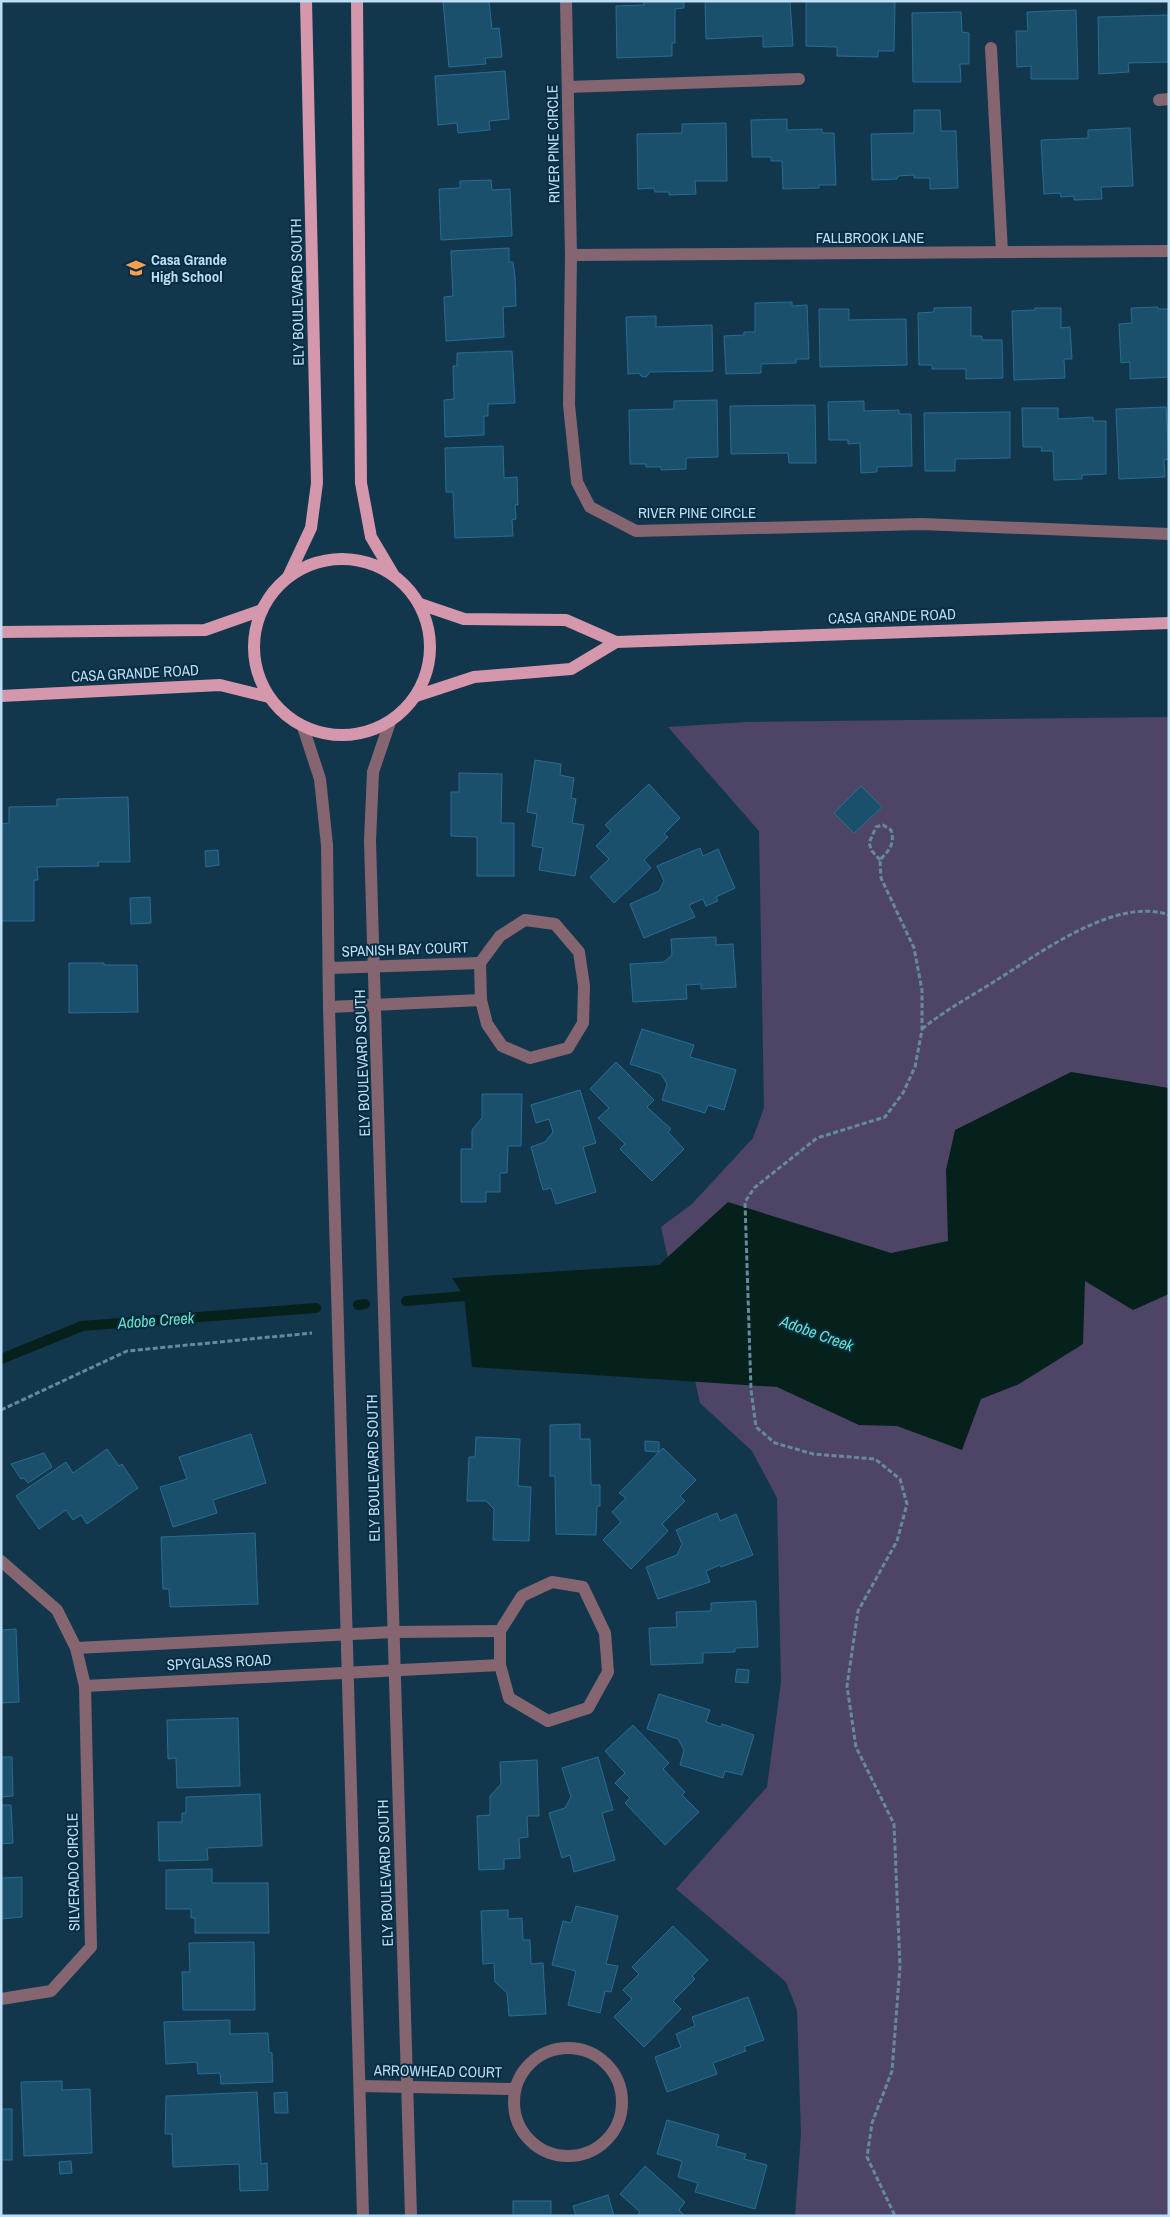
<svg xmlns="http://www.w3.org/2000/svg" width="1170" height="2217" font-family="'Archivo Narrow',sans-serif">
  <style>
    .grass { fill: #4e4466 }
    .water { fill: #06201b }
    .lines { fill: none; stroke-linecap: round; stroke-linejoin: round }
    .stream { stroke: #06201b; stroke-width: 10 }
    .building { fill: #1b506d; stroke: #276d95 }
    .path { stroke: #66899e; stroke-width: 3; stroke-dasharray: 5 2.5; stroke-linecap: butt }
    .minor { stroke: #856670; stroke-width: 12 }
    .major { stroke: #d597ac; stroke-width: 12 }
    .labels { text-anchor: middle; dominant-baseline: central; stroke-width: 4; stroke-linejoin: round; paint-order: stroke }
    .street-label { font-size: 15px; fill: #bddef4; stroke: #062d41 }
    .poi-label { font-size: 15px; font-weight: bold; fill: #bddef4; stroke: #062d41; text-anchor: start }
    .water-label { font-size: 16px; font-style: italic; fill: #68e1c7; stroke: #062d41 }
  </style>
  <rect width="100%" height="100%" fill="#12374c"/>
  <path class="grass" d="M1169,717v1499h-374l6,-82 -4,-124 -11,-28 -110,-93 91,-102 14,-105 -4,-184 -25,-47 -52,-48 -39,-176 31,-23 61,-66 11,-30 -5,-277 -91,-104 78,-5z"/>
  <path class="water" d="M1071,1072l98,16v206l-36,16 -48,-29 -2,63 -64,40 -38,15 -19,51 -65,-24 -38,-1 -82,-38 -305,-20 -8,-71 -12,-18 207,-13 69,-63 163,51 57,-12 -2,-71 9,-40z"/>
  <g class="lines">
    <g class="stream">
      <path d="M406,1301l58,-5 13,3"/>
      <path d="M358,1305l7,-1"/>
      <path d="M1,1359l81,-33 234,-18"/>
    </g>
  </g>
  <g class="building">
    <path d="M443,1h46l3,28 7,-1 3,29 -17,1 1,6 -37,3z"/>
    <path d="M644,1h40v7l-9,1v34h-3v13l-55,2 -1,-52 28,-1z"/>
    <path d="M705,1h85l3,45 -30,1v-11l-57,3z"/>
    <path d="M806,1h89l-1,50h-16v6l-41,-1v-9l-31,-1z"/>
    <path d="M1076,10l2,69h-47v-13l-14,1 -1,-36h12l-1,-19z"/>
    <path d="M961,12l1,20 7,1v31h-9l1,18h-48l-1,-69z"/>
    <path d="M1169,15v47l-41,1 1,9 -30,2 -1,-57z"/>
    <path d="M505,71l4,48 -20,2 1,9 -32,3 -1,-10 -19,2 -3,-49z"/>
    <path d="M914,110h26l1,21h15l2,57 -28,1v-11h-16v-3l-16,1 -1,3 -25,1 -1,-46 43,-1z"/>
    <path d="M787,119v11l35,-1v4h12l2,52h-17v3l-36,1 -1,-28h-11v-4h-19l-1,-37z"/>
    <path d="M726,123l1,58h-32l1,13 -27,1v-3h-14l-1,-4 -16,1 -1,-55 45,-1v-9z"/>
    <path d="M1130,128l3,58 -32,1 1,12 -28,1v-4l-13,1 -1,-4 -16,1 -3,-54 47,-2v-8z"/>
    <path d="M491,180l1,10 18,-1 2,47 -71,4 -2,-51 21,-1v-7z"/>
    <path d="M509,248v14h4l2,15 1,29 -13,1 1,30 -58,4 -2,-44 9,-1 -2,-45z"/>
    <path d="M792,302v4l15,-1 2,54h-13v4l-35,1v9l-35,1 -2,-38 20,-1v-3h11v-29z"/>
    <path d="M971,307v29h11v4h20l1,38 -37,1v-10h-34v-4h-13l-1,-52 16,-1v-4z"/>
    <path d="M1158,307v2h11v68l-39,2v-17l-9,1 -2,-39 13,-1 -1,-15z"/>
    <path d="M1035,308h26v20l9,-1 2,32h-8l1,19 -51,2 -2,-69 23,-1z"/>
    <path d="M819,309h30v11l57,-1 1,46 -87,2z"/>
    <path d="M656,316v11l56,-2 1,46 -63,1 -4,5 -5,-1 -2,-3 -11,1 -2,-57z"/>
    <path d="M512,351l3,52 -27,1v12h-4v19l-39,2 -1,-37 10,-1 -1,-33h4v-13z"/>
    <path d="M717,400l1,57 -32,1v11l-25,1v-3h-15v-3h-16l-1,-54 45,-1v-8z"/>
    <path d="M864,401v10l35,-1v4h12l1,52 -35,1v5l-16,1 -1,-30 -12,1v-4h-19l-1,-38z"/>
    <path d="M815,405l1,58h-27l-1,-10 -57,1 -1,-48z"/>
    <path d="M1166,407l3,52 -5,1 1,17 -46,2 -3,-70z"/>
    <path d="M1022,408h36v11l35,-2v4h13v53l-24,1v4l-28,1 -1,-29h-12l1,-4h-19z"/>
    <path d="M1010,412v46l-55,1v12h-30l-1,-58z"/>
    <path d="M503,446l1,32 13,-1 1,28h-3l1,14 -4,1 1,16 -58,2 -2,-46h-7l-1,-44z"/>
    <path d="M535,760l26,4 -1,11 14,3 -3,20 5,1 -4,24 12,2 -9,51 -36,-6 4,-22 -11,-2 5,-32 -10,-2z"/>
    <path d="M459,773l43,1 -1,49h13v53h-37v-39l-26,-1v-44h8z"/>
    <path d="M649,784l31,34 -16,16 4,3 -24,23 7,8 -37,35 -24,-26 19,-18 -13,-13 15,-15 -6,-6z"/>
    <path d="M861,786l21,21 -28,26 -20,-20z"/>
    <path d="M128,797l2,65h-32l1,4 -62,1 1,13h-4v41h-33v-97l8,-1v-16l48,-1v-7z"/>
    <path d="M700,848l3,8 15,-7 17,39 -19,9 2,4 -12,5 -3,-7 -14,6 6,12 -51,21 -14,-34 29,-13 5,-10 -7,-15z"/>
    <path d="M218,850l1,15 -13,2 -1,-16z"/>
    <path d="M150,897l1,26 -20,1 -1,-26z"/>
    <path d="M716,937v8l17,-1 3,43 -35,2v-5l-15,1 1,14 -54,3 -3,-38 34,-2 8,-7 -1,-16z"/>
    <path d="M69,963h35v2h33l1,47 -69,1z"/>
    <path d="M642,1029l52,16 -4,12 46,13 -12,40 -16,-5 -3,8 -43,-13 5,-16 -6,-10 -31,-10z"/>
    <path d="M616,1062l38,38 -7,7 24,22 -3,3 16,17 -32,32 -32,-32 5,-5 -27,-26 11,-10 -19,-19z"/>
    <path d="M580,1090l16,53 -13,4 13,45 -40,12 -5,-16 -8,2 -12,-43 14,-5 8,-10 -4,-13 -13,4 -5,-18z"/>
    <path d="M482,1094h40l-1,52h-13l-1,27h-7v19h-14v10h-25v-53h11v-19l10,-12z"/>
    <path d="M580,1424v15h10l1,46h9v21h-3l-1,29 -40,-1 -1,-58h-5v-51z"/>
    <path d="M251,1434l15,49 -53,17 4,13 -44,14 -13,-40 27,-8 -8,-22z"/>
    <path d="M476,1437l44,2 -2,47 13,1 -2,54 -36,-1 1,-31 -8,-8h-19l2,-44h6z"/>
    <path d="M645,1441l14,1v10l-14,-1z"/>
    <path d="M663,1448l33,32 -16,16 5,5 -23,23 6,7 -37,38 -28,-29 18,-18 -9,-10 14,-14 -7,-5z"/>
    <path d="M107,1449l12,17 3,-2 16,24 -51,36 -6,-9 -8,5 -7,-10 -27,19 -23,-33 50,-34 7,11z"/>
    <path d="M44,1453l8,14 -24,16 -4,-5 -3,1 -10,-15z"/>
    <path d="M717,1513l3,8 16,-7 17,41 -32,12 -1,-2 -14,6 4,11 -52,17 -12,-32 31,-12 5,-11 -6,-14z"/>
    <path d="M255,1533l3,71 -88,3 -1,-18h-6l-2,-52z"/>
    <path d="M756,1601l2,46 -23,1v4l-32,1v10l-52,2 -2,-37 28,-1 -1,-15 35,-1v-8z"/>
    <path d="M16,1629l3,73 -18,1v-73z"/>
    <path d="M737,1669l12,1 -1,13 -13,-1z"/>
    <path d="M659,1694l51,16 -4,12 15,5 1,-3 32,11 -12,40 -17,-4 -2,7 -43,-13 4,-15 -6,-11 -31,-10z"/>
    <path d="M238,1718l2,68 -63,2 -1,-30 -8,1 -1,-39z"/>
    <path d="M633,1725l36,38 -6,6 22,23 -3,3 17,17 -34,33 -40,-42 5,-5 -15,-15 10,-10 -20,-22z"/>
    <path d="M1,1757h11l1,39 -12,1z"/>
    <path d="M598,1757l15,53 -11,3 13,47 -41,12 -4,-17 -8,3 -13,-45 16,-5 6,-11 -9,-29z"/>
    <path d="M537,1760l2,56h-12l1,21 -9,1 1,20 -16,1v10l-25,1 -2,-54 13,-1v-19l11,-12 -1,-22z"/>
    <path d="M260,1794l2,52 -55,2 1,12 -49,1 -1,-39h24v-9h4v-16z"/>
    <path d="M1,1805h10l2,38 -12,1z"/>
    <path d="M212,1869v14h56l1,50h-74v-15h-4v-9h-25v-39z"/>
    <path d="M22,1877v40l-21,2v-41z"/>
    <path d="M576,1906l42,10 -12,48 12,2 -7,26 -6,-1 -5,22 -32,-8 8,-34 -24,-6 11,-44 8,2z"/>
    <path d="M508,1910v9l14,-1 1,22h7l1,24 12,-1 3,51 -37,2 -2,-23 -12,-11 -1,-19 -11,1 -2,-53z"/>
    <path d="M673,1926l35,34 -16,16 3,3 -22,22 8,8 -37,38 -30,-30 18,-18 -9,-9 16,-16 -7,-7z"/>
    <path d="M254,1942l1,68h-72l-1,-38h8l-1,-29z"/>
    <path d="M748,1997l16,43 -20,7 2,4 -33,12 4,11 -50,18 -12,-35 26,-10 -5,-13 19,-8 -3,-9z"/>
    <path d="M230,2020v14l38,-1 1,19 3,1 1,29 -52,2 -1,-11 -22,1 -1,-12 -31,2 -2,-42z"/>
    <path d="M62,2081v9l28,-1 2,64 -68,3 -3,-74z"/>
    <path d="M257,2092l4,72 6,-1 1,27 -28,1 -1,-27 -66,3 -1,-33h-7l1,-38z"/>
    <path d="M287,2092l1,21h-13l-1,-20z"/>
    <rect x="1" y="2109" width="11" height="51"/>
    <path d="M667,2120l52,15 -3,11 30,8 -2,5 23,6 -12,44 -60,-17 3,-9 -20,-6 4,-16 -25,-7z"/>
    <path d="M71,2161l1,12 -12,1 -1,-12z"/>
    <path d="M645,2166l40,36 -6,8 6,6h-48l3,-4 -20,-18z"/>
    <path d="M608,2195l6,21h-38l-3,-10z"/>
    <rect x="513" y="2201" width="38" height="15"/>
  </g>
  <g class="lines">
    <g class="path">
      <path d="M880,860l-8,-9 -3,-8 7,-16 7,-2 8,5c4,14 -1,19 -11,30l1,18 33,70 8,42v40l-7,37 -12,26 -18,24 -68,21 -63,50 -9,14 6,188 5,37 19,16 38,11 62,5 25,20 7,25 -10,37 -39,70 -11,75 9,61 38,77 6,142 -8,105 -20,52 -5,34 28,59"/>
      <path d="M922,1029c23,-19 48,-32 73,-48 44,-27 120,-85 174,-66"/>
      <path d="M1,1410l126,-59 185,-18"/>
    </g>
    <g class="minor">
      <path d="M566,1l5,254 -2,150 8,77 13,25 46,24 286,-7 247,10"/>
      <path d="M991,48l11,204"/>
      <path d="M568,87l231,-8"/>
      <path d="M1159,100l10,-1"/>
      <path d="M571,255l598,-4"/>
      <path d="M390,722l-17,50 -3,69 41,1375"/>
      <path d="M303,727l17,52 7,66 2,162 34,1209"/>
      <path d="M525,920l30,4 24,28 5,34 -1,37 -15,25 -38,10 -28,-12 -15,-22 -6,-24 -1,-37 20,-27z"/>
      <path d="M330,968l150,-5"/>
      <path d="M329,1007l152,-7"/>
      <path d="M1,1561l56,49 19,38 9,38 6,261 -40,44 -50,8"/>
      <path d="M552,1582l31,5 22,46 3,39 -20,36 -40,13 -39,-23 -9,-33v-34l22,-35z"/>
      <path d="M76,1648l317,-16 107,-1"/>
      <path d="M85,1686l415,-21"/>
      <circle cx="568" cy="2102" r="54"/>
      <path d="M360,2086l155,3"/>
    </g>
    <g class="major">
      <path d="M357,1l4,482 10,54 22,37"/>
      <circle cx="342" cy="647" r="88"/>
      <path d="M288,577l23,-49 6,-45 -11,-482"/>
      <path d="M420,604l44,15 102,1 50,22 553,-19"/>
      <path d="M1,632l204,-2 57,-20"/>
      <path d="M1,696l219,-11 49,12"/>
      <path d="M416,696l58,-19 97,-8 45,-27"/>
    </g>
  </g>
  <defs>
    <g id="school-bare" transform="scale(1.5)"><path d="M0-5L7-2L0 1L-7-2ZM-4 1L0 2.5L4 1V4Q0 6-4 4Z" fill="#fc9e52" stroke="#062d41" stroke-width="2.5" paint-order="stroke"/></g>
  </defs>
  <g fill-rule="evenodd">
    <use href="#school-bare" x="136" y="268"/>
  </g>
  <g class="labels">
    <g class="street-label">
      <text transform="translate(553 144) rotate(-91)">RIVER PINE CIRCLE</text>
      <text x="870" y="237">FALLBROOK LANE</text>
      <text transform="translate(297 292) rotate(-91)">ELY BOULEVARD SOUTH</text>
      <text x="697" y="512">RIVER PINE CIRCLE</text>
      <text transform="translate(892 616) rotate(-2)">CASA GRANDE ROAD</text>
      <text transform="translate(135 673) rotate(-3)">CASA GRANDE ROAD</text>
      <text transform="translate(405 949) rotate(-2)">SPANISH BAY COURT</text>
      <text transform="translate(362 1063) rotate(-92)">ELY BOULEVARD SOUTH</text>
      <text transform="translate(373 1468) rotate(-91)">ELY BOULEVARD SOUTH</text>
      <text transform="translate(219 1662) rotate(-3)">SPYGLASS ROAD</text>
      <text transform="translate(73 1872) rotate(-91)">SILVERADO CIRCLE</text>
      <text transform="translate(385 1873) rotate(-92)">ELY BOULEVARD SOUTH</text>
      <text transform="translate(438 2071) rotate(1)">ARROWHEAD COURT</text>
    </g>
    <g class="poi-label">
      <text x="151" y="259">Casa Grande<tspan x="151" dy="17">High School</tspan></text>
    </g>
    <g class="water-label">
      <text transform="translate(156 1320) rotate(-4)">Adobe Creek</text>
      <text transform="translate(817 1333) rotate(20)">Adobe Creek</text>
    </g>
  </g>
  <rect width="1170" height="2217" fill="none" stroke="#bddef4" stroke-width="5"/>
</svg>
